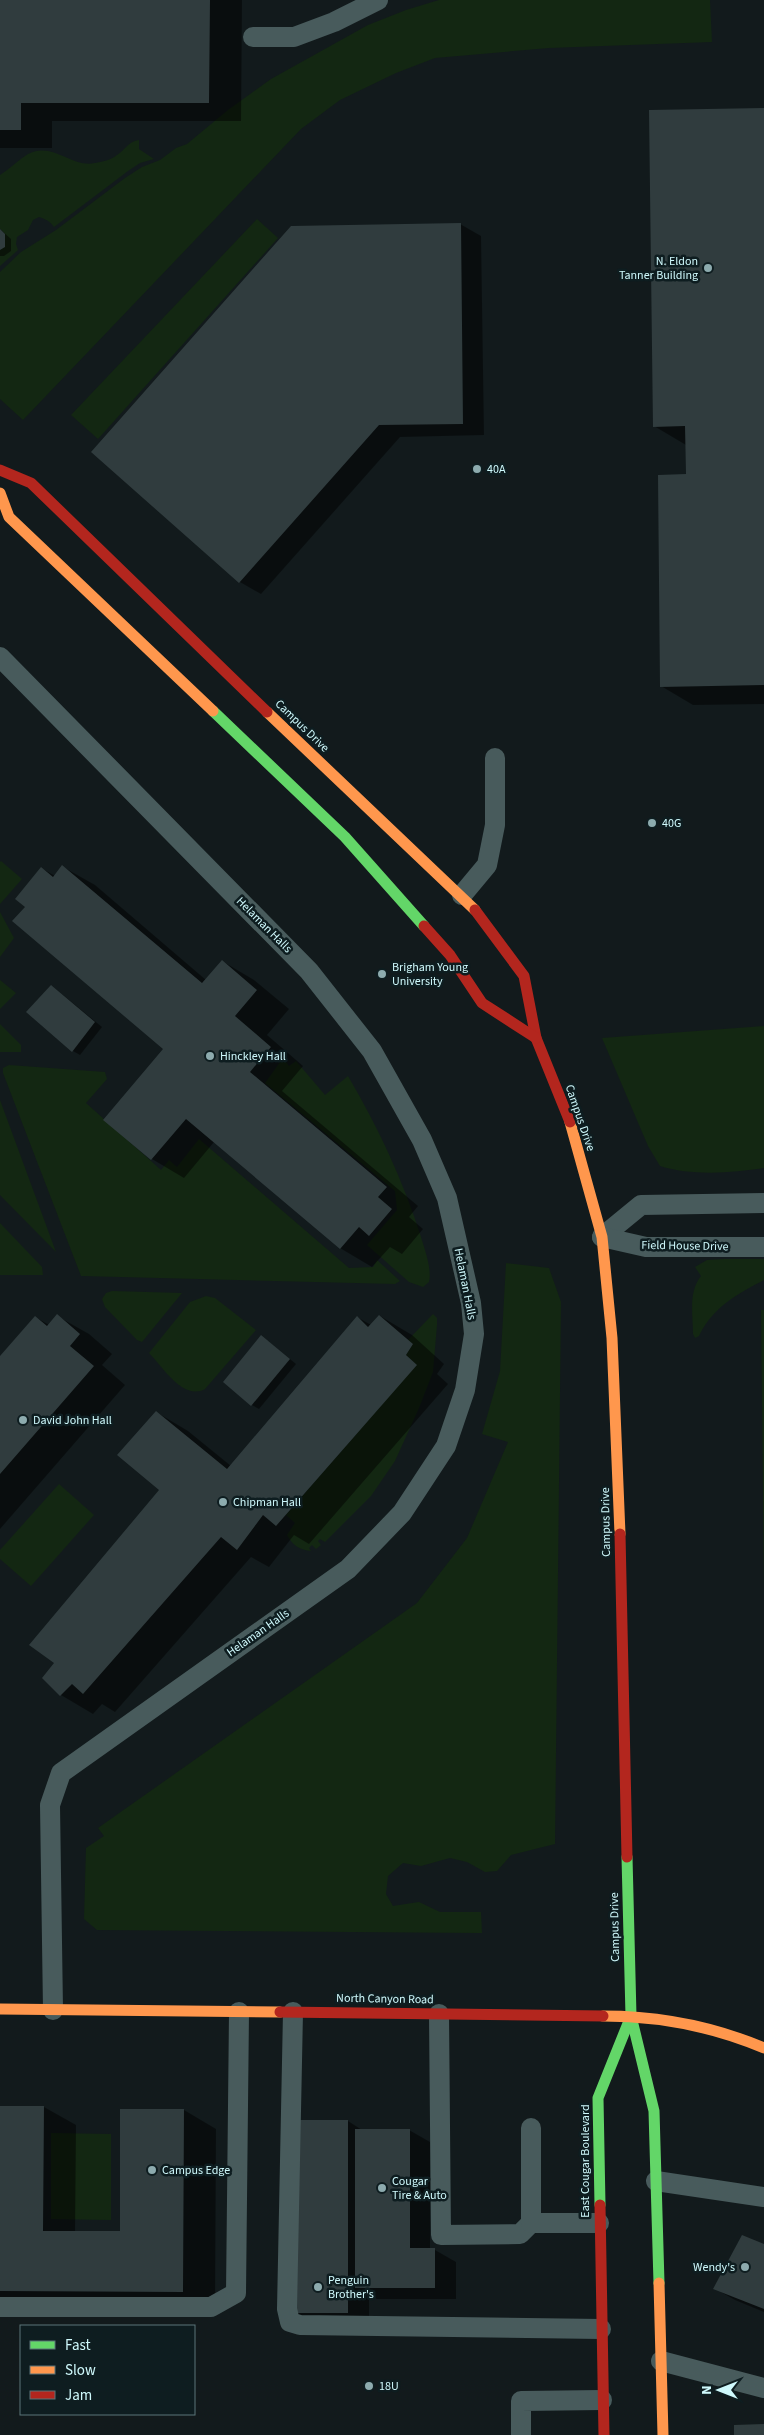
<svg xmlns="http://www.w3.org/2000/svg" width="764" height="2435" font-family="'Source Sans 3',sans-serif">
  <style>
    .green { fill: #132712 }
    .shadow { fill: #0007 }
    .building { fill: #303c3e }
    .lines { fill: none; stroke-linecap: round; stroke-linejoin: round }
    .lane { stroke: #485b5c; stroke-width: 20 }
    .fast { stroke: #63d668; stroke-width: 11 }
    .slow { stroke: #ff974d; stroke-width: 11 }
    .jam { stroke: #b3261e; stroke-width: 11 }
    .poi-dot { fill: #8dabae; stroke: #0e1d20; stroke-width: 2 }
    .labels { text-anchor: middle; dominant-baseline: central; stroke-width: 5; stroke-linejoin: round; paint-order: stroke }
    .poi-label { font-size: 12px; fill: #cff9fc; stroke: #0e1d20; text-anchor: start }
    .street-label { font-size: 12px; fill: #cff9fc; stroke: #0e1d20 }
  </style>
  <rect width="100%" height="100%" fill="#121a1c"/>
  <g class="green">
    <path d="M439,0h271l2,42 -163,6 -114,10 -39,15 -56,27 -39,29 -278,291 -23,-21v-127l21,-20 35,-22 69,-52 17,-11 18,-7 16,-12 11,-4 41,-34 43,-31 97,-54 38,-15z"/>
    <path d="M139,140v9l15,10 -14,4 -12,8 -74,56c-4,-6 -9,-8 -15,-10l-6,3 -5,10 -11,7 -1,7 2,6 -18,16v-16l4,-3 1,-13 -5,-5v-54c10,-6 18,-15 28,-21 25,-13 43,14 67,9 7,-1 16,-3 22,-8 8,-5 12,-14 22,-15z"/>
    <path d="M257,219l21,19 -180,201 -27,-24z"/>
    <path d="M1,861l21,18 -22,25v8l14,26 -14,19v-95z"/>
    <path d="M0,980l16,13 -16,16z"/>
    <path d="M0,1024l21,21v7h-21z"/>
    <path d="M764,1026v142c-32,5 -73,8 -104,-2l-12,-20 -46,-108z"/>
    <path d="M283,1058l6,8 7,-5 29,34 23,-19c30,51 55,104 73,161 4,13 11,32 8,45l-6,5 -14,-5 -42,-37 30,-35 -2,-19 -130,-108z"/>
    <path d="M9,1065l96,7 2,7 -21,24 75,67 8,-10 8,7 22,-28 150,129 24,-1 4,-7 23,21 -5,3 -314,-8 -78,-203v-5z"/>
    <path d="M0,1100l56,152 -56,-57z"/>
    <path d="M0,1223l42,44 1,8h-43z"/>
    <path d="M724,1259h40v21c-27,14 -52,28 -65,56l-4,2 -2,-4c0,-19 -5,-42 8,-58l-6,-9 12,-7z"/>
    <path d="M506,1263l43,5 12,34 -6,542 -44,11 -14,16 -12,1 -18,-10 -17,-4 -29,8 -18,-3 -15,13 -2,18 7,12 26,-4 21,10h41l1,21 -385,-3 -13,-11 2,-71 18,-12 -6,-8 319,-225 50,-65 41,-96 -26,-8 18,-63z"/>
    <path d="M112,1291l70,2 -40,49 -5,-2 -32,-33 -3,-8 4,-6z"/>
    <path d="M206,1296l9,2 41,32 -51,59c-22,12 -42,-22 -56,-36l41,-51z"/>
    <path d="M761,1310h3v281z"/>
    <path d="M433,1314l4,4v7l-4,47 -14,36 -24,53 -24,35 -46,46 -5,-3 -2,2 3,4 -5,4 -4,-4 -3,3 2,3c-11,-1 -19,-6 -24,-16l8,-12 -9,-8 130,-150 -10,-10 7,-11 -5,-4z"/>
    <path d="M59,1484l35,31 -63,71 -31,-27v-9z"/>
    <path d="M51,2133l60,1v86l-60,-1z"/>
  </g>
  <g class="shadow">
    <path d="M0,0h242l-1,121h-189v27h-52z"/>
    <path d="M764,110v594l-71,1 -32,-19 26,-210 -1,-31 -32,-19z"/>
    <path d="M460,224l21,12 3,199 -84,2 -139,157 -21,-12 -147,-130z"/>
    <path d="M0,229l11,10v12l-7,5h-4z"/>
    <path d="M63,867l32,18 111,95 16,-19 32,19 35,29 -22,26 36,31 -21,25 136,115 -9,11 14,12 -21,25 -12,-7 -18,20 -32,-19 -126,-106 -30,36 -32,-19 13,-110 -138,-143 14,-38 14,8z"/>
    <path d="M52,986l50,41 -22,28 -7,-4z"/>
    <path d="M57,1316l32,18 23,20 -10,11 23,20 -125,144v-171l35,-41 14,8z"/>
    <path d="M380,1316l32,19 32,29 -7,10 11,10 -139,160 -15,-9 -25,32 -18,-10 -136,155 -13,-8 -9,10 -32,-19 -17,-17 11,-15 106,-173 -5,-78 32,19 43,35 126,-149 14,8z"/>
    <path d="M268,1341l28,23 -37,45 -7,-4z"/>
    <path d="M0,2107h44l32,18 -1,108h46l63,-123 32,19 -1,181 -215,-10z"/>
    <path d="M348,2121l14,9h47l21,12v108h5l21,12v37h-79l-8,-5v31h-54l-21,-12z"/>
    <path d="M764,2246v66l-29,-12 -21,-12z"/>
  </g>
  <g class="building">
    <path d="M0,0h210l-1,103h-188v27h-21z"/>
    <path d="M764,108v577l-104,2 -2,-212 28,-1 -1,-48 -32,1 -4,-317z"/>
    <path d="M461,223l2,201 -84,1 -140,158 -148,-131 200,-226z"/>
    <path d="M0,229l5,5v13l-5,3z"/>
    <path d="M62,865l140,118 20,-23 35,30 -22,26 36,31 -21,25 137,115 -9,10 14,12 -23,27 -10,-9 -19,22 -154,-130 -35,41 -48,-40 60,-71 -151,-128 13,-14 -10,-8 26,-32 12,10z"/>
    <path d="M51,985l44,37 -23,30 -46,-40z"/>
    <path d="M57,1314l23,20 -10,12 24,20 -94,108v-118l35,-40 12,10z"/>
    <path d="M379,1315l34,29 -7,11 11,10 -141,161 -13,-11 -26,35 -16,-13 -138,157 -11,-10 -12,12 -18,-18 12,-15 -25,-18 130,-155 -42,-35 39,-44 71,58 130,-153 11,11z"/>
    <path d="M261,1335l29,24 -39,47 -28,-24z"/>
    <path d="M0,2106h44l-1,125h77v-122h64l-1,183 -183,-1z"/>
    <rect x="293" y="2120" width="55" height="193"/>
    <path d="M355,2129h55v119h25v40h-80z"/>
    <path d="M742,2235l22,9v65l-51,-20z"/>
    <path d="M764,2424v11h-30v-10z"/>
  </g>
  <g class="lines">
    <g class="lane">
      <path d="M253,37h41l40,-15 44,-22"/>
      <path d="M0,657l309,314 63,80 50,89 25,58 24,105 3,31 -9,56 -19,56 -44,67 -54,56 -287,204 -11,32 3,205"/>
      <path d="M462,895l25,-30 8,-40v-67"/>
      <path d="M602,1237l39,-32 123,-2"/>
      <path d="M602,1237l44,10h118"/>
      <path d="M293,2012l-6,297 3,13 10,3 301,4"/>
      <path d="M439,2014l2,221 79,-1 11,-11"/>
      <path d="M531,2128v95h68"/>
      <path d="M656,2181l108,16"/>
      <path d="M0,2307h211l25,-14 3,-281"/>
      <path d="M661,2361l103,27"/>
      <path d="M521,2435v-34l81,-1"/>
    </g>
    <g class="fast">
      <path d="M213,711l132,126 79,89"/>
      <path d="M627,1857l4,159 23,95 5,172"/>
      <path d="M600,2205l-2,-107 33,-82"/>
    </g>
    <g class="slow">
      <path d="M0,493l9,24 204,194"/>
      <path d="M267,712l208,198"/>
      <path d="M570,1122l32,115 10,101 8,196"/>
      <path d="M0,2009l280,3"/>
      <path d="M603,2016c56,0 109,10 161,32"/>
      <path d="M659,2283l4,152"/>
    </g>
    <g class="jam">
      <path d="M0,470l31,13 236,229"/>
      <path d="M475,910l49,66 12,62 34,84"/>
      <path d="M424,926l26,29 32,48 54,35"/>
      <path d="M620,1534l7,323"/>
      <path d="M280,2012l323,4"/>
      <path d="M600,2205l4,230"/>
    </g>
  </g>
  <g class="poi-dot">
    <circle cx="708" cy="268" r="5"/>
    <circle cx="477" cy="469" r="5"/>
    <circle cx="652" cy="823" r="5"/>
    <circle cx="382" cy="974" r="5"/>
    <circle cx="210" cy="1056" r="5"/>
    <circle cx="23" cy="1420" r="5"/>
    <circle cx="223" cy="1502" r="5"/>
    <circle cx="152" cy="2170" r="5"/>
    <circle cx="382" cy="2188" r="5"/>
    <circle cx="745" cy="2267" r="5"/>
    <circle cx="318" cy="2287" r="5"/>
    <circle cx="369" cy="2386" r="5"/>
  </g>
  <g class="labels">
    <g class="poi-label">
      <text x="698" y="261" text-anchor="end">N. Eldon<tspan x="698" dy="14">Tanner Building</tspan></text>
      <text x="487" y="469">40A</text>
      <text x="662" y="823">40G</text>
      <text x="392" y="967">Brigham Young<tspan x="392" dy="14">University</tspan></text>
      <text x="220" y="1056">Hinckley Hall</text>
      <text x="33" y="1420">David John Hall</text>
      <text x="233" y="1502">Chipman Hall</text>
      <text x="162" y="2170">Campus Edge</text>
      <text x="392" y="2181">Cougar<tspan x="392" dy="14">Tire &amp; Auto</tspan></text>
      <text x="735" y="2267" text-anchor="end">Wendy's</text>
      <text x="328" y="2280">Penguin<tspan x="328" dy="14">Brother's</tspan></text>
      <text x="379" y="2386">18U</text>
    </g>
    <g class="street-label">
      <text transform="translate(302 726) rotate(44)">Campus Drive</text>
      <text transform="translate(264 925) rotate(45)">Helaman Halls</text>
      <text transform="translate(580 1118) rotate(71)">Campus Drive</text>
      <text transform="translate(685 1246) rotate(1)">Field House Drive</text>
      <text transform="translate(465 1284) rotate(79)">Helaman Halls</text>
      <text transform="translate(606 1522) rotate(-91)">Campus Drive</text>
      <text transform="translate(258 1633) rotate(-35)">Helaman Halls</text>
      <text transform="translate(615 1927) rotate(-91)">Campus Drive</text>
      <text transform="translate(385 1999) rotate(1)">North Canyon Road</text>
      <text transform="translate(585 2161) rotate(-90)">East Cougar Boulevard</text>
    </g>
  </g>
  <rect x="20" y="2325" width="175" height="90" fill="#0e1d20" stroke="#5b7578"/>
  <rect x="30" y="2341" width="25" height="8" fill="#63d668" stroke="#5b7578"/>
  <text x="65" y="2350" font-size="15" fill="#cff9fc">Fast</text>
  <rect x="30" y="2366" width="25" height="8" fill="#ff974d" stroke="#5b7578"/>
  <text x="65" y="2375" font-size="15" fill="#cff9fc">Slow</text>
  <rect x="30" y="2391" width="25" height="8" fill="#b3261e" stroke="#5b7578"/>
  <text x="65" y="2400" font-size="15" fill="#cff9fc">Jam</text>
  <g transform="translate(719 2390) rotate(270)" stroke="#0e1d20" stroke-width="4" paint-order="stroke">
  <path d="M0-4L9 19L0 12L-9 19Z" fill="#cff9fc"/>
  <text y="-8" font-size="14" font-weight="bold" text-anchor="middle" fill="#cff9fc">N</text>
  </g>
</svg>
